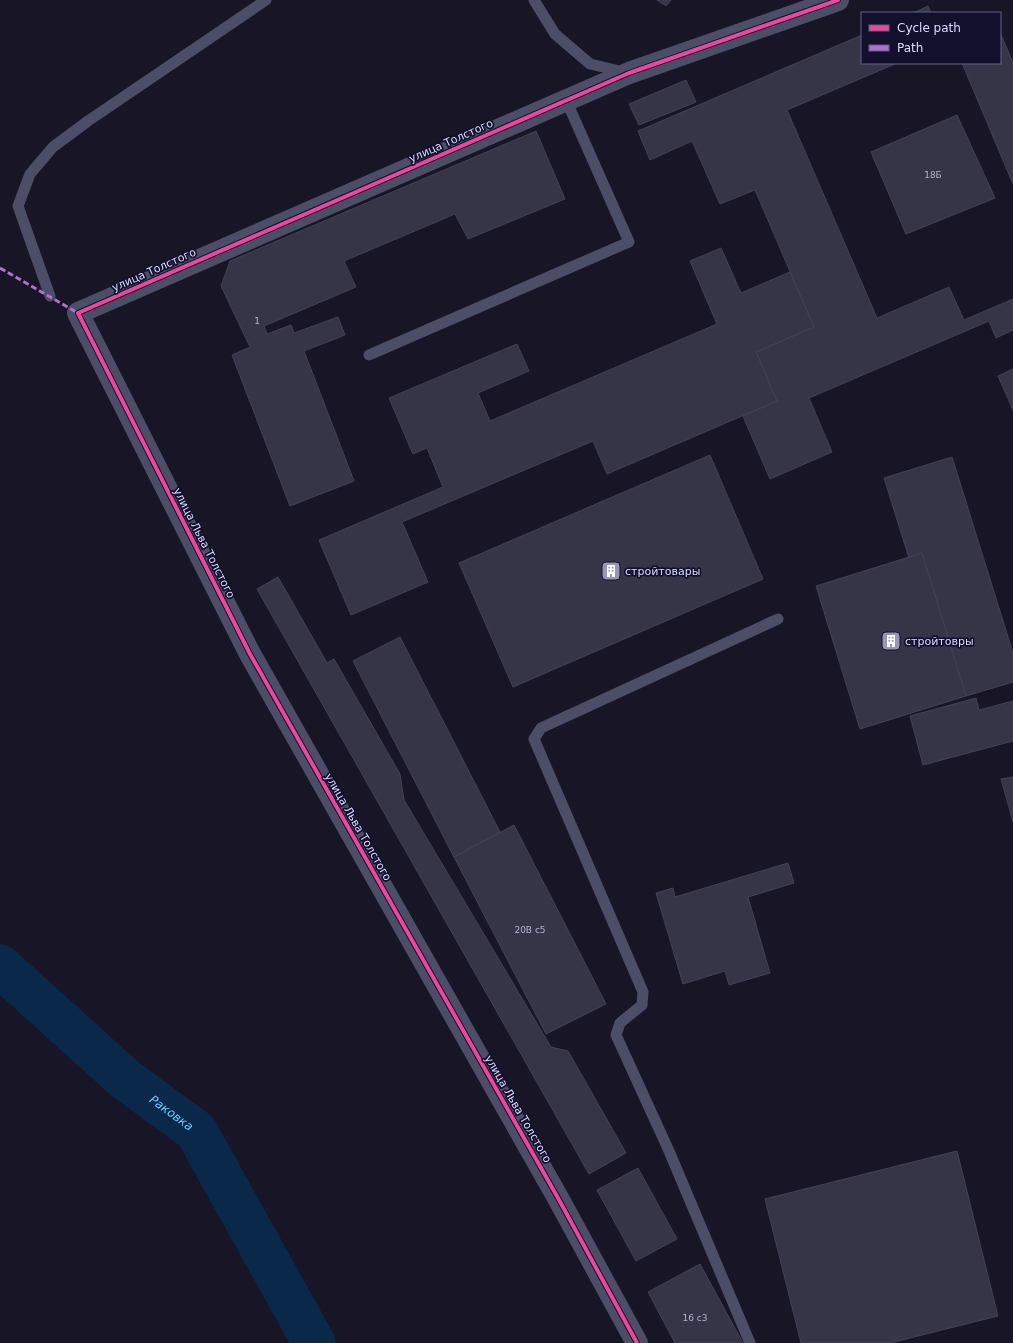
<svg xmlns="http://www.w3.org/2000/svg" width="1013" height="1343" font-family="'DejaVu Sans',sans-serif">
  <style>
    .lines { fill: none; stroke-linecap: round; stroke-linejoin: round }
    .river { stroke: #0a2849; stroke-width: 43 }
    .building { fill: #363547; stroke: #434158 }
    .lane { stroke: #4c4d66; stroke-width: 11 }
    .street { stroke: #4c4d66; stroke-width: 22 }
    .quiet { stroke: #b36fd0; stroke-width: 3; stroke-dasharray: 6 3; stroke-linecap: butt }
    .cycleway-casing { stroke: #12102c; stroke-width: 6 }
    .cycleway { stroke: #ed469a; stroke-width: 4 }
    .labels { text-anchor: middle; dominant-baseline: central; stroke-width: 3.5; stroke-linejoin: round; paint-order: stroke }
    .number-label { font-size: 9px; fill: #b2b2d1 }
    .street-label { font-size: 11px; fill: #dbdcff; stroke: #12102c }
    .poi-label { font-size: 11px; fill: #dbdcff; stroke: #12102c; text-anchor: start }
    .water-label { font-size: 12px; font-style: italic; fill: #69ccff; stroke: #12102c }
  </style>
  <rect width="100%" height="100%" fill="#181626"/>
  <g class="lines">
    <path class="river" id="s1" d="M0,966l125,113 71,52 118,212"/>
  </g>
  <g class="building">
    <path d="M657,0h14l-5,6z"/>
    <path d="M928,6l3,7h-18z"/>
    <path d="M1000,32l13,31v121l-51,-121h38z"/>
    <path d="M862,35v28h35l-110,47 90,208 72,-31 15,33 49,-21v31l-17,8 -7,-17 -180,77 23,54 -62,27 -27,-63 34,-15 -21,-49 58,-25 -59,-137 -35,14 -28,-63 -42,19 -12,-29z"/>
    <path d="M686,80l10,22 -57,23 -10,-21z"/>
    <path d="M957,115l38,83 -89,36 -35,-82z"/>
    <path d="M536,131l29,68 -97,40 -13,-25 -111,47 12,26 -92,39 3,8 24,-9 3,8 44,-16 7,18 -41,16 50,130 -64,25 -58,-151 18,-8 -29,-61 9,-25z"/>
    <path d="M721,248l20,45 49,-21 24,55 -58,25 21,49 -170,73 -14,-33 -191,81 26,60 -77,33 -32,-75 124,-53 -16,-39 -14,6 -24,-56 128,-54 12,27 -51,22 12,28 227,-97 -27,-63z"/>
    <path d="M1013,369v41l-15,-34z"/>
    <path d="M710,455l53,124 -250,108 -54,-124z"/>
    <path d="M952,457l61,196v29l-47,14 -44,-143 -13,5 -25,-80z"/>
    <path d="M922,553l44,143 -106,33 -44,-143z"/>
    <path d="M278,577l49,86 7,-4 66,115 4,26 147,247 17,4 58,102 -37,21 -332,-585z"/>
    <path d="M400,637l100,195 -46,25 -101,-196z"/>
    <path d="M976,698l3,12 34,-9v40l-90,24 -13,-49z"/>
    <path d="M1013,777v45l-12,-43z"/>
    <path d="M514,825l92,179 -60,30 -92,-177z"/>
    <path d="M788,863l6,20 -46,14 22,76 -41,12 -4,-14 -42,13 -27,-91 17,-5 2,9z"/>
    <path d="M957,1151l41,165 -108,27h-89l-36,-144z"/>
    <path d="M638,1168l39,71 -41,22 -39,-71z"/>
    <path d="M700,1264l43,79h-68l-27,-51z"/>
  </g>
  <g class="lines">
    <g class="lane">
      <path d="M534,0l21,34 35,30 34,8"/>
      <path d="M50,296l-32,-90 12,-32 23,-27 35,-26 178,-121"/>
      <path d="M369,355l260,-113 -63,-142"/>
      <path d="M750,1343l-81,-192 -53,-116 4,-12 22,-18 1,-13 -109,-253 7,-11 237,-109"/>
    </g>
    <path class="street" d="M637,1343l-79,-145 -308,-544 -172,-341 551,-240 209,-73"/>
    <path class="quiet" d="M0,268l78,45"/>
    <g class="cycleway-casing">
      <path id="cycleway" d="M637,1343l-79,-145 -308,-544 -172,-341 551,-240 209,-73"/>
    </g>
    <use href="#cycleway" class="cycleway"/>
  </g>
  <defs>
    <g id="building-square" transform="scale(1)"><rect x="-9" y="-9" width="18" height="18" rx="4" fill="#9797b3" stroke="#12102c"/><path d="M-4-6H4V6H1V3H-1V6H-4ZM-2.5-4.3h1.7v1.8h-1.7ZM.8-4.3h1.7v1.8H.8ZM-2.5-1h1.7V.8h-1.7ZM.8-1h1.7V.8H.8Z" fill="#fff"/></g>
  </defs>
  <g fill-rule="evenodd">
    <use href="#building-square" x="611" y="571"/>
    <use href="#building-square" x="891" y="641"/>
  </g>
  <g class="labels">
    <g class="number-label">
      <text x="933" y="175">18Б</text>
      <text x="257" y="321">1</text>
      <text x="530" y="930">20В с5</text>
      <text x="695" y="1318">16 с3</text>
    </g>
    <g class="street-label">
      <text transform="translate(451 141) rotate(-24)">улица Толстого</text>
      <text transform="translate(154 270) rotate(-24)">улица Толстого</text>
      <text transform="translate(204 543) rotate(63)">улица Льва Толстого</text>
      <text transform="translate(358 827) rotate(60)">улица Льва Толстого</text>
      <text transform="translate(518 1109) rotate(60)">улица Льва Толстого</text>
    </g>
    <g class="poi-label">
      <text x="625" y="571">стройтовары</text>
      <text x="905" y="641">стройтовры</text>
    </g>
    <g class="water-label">
      <text stroke="none"><textPath href="#s1" startOffset="226">Раковка</textPath></text>
    </g>
  </g>
  <rect x="861" y="12" width="140" height="52" fill="#12102c" stroke="#626280"/>
  <rect x="869" y="25" width="20" height="6" fill="#ed469a" stroke="#626280"/>
  <text x="897" y="32" font-size="12" fill="#dbdcff">Cycle path</text>
  <rect x="869" y="45" width="20" height="6" fill="#b36fd0" stroke="#626280"/>
  <text x="897" y="52" font-size="12" fill="#dbdcff">Path</text>
</svg>
